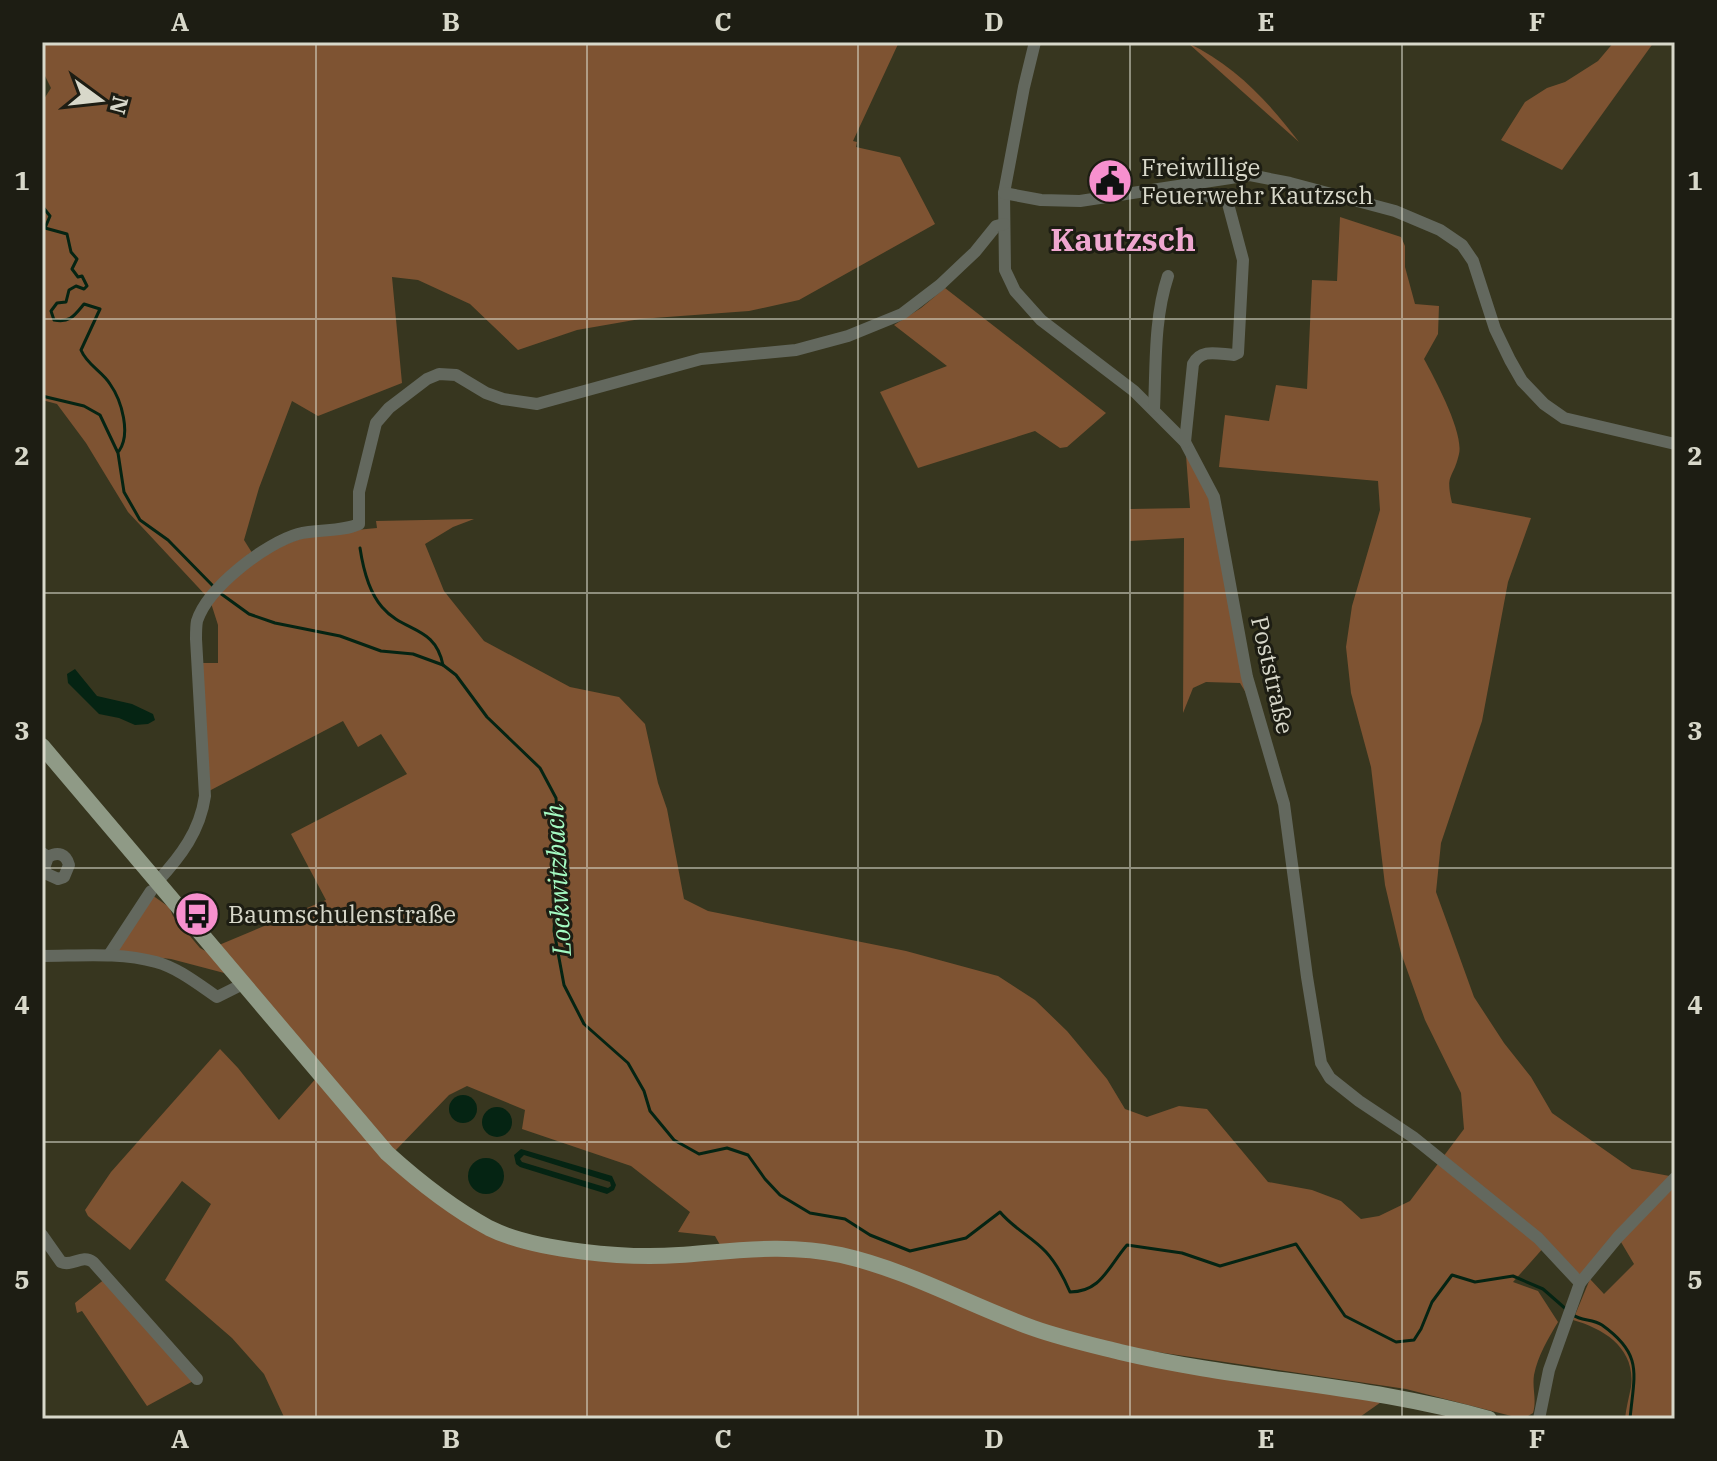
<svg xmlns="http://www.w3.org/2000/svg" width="1717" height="1461" font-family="'IBM Plex Serif',serif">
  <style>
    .green { fill: #7e5332 }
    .water { fill: #052413; fill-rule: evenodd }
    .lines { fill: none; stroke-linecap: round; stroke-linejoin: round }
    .stream { stroke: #052413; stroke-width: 3 }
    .minor { stroke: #63685e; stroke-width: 12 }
    .major { stroke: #8f9a86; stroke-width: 16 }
    .grid { fill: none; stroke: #d8d8ca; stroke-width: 2; stroke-opacity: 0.55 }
    .labels { text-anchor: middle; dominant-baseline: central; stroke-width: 6; stroke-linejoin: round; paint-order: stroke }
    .poi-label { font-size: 24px; fill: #d8d8ca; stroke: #1d1d13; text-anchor: start }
    .street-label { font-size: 24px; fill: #d8d8ca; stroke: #1d1d13 }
    .water-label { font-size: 26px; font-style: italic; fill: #a4fac2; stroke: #1d1d13 }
    .district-label { font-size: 32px; font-weight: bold; fill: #efa7d0; stroke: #1d1d13 }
    .neatline { fill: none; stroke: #d8d8ca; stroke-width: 3 }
    .grid-label { font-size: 26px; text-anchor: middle; font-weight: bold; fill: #d8d8ca }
  </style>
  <rect width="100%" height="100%" fill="#37361f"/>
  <g class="green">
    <path d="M42,42h857l-46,99 4,1 -1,5 44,10 35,67 -136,76 -50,11 -109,8 -63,11 -59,20 -48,-46 -52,-24 -26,-3 10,106 -84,33 -26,-15 -33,87 -15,52 10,16 59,-22 64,-6 -1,-7 98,-2 -21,8 -28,17 19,47 40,50 86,46 49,10 26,27 13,59 9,26 17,90 24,12 198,40 92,25 37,24 32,31 40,48 18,30 22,8 32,-11 28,3 61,73 44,8 29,11 20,18 18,-3 31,-15 54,-72 -3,-36 -36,-73 -24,-67 -16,-68 -14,-118 -20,-74 -5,-46 6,-41 28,-96 -2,-29 -159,-14 6,-52 44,6 7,-36 31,4 5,-109 25,1 3,-64 61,20 4,9v21l10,37 24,2 -1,28 -14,25c11,20 40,74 35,95 -6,26 -14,19 -7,49l79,15 -23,64 -26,139 -41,122 -5,49 38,105 30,46 27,34 21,36 80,56 43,8v242h-50c1,-11 4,-22 6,-32 5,-38 -26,-58 -58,-67l17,-41 14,15 30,-30 -16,-27 -38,46 -35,-37 -32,36 25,9 20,31c-10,17 -20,33 -24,53 -2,13 3,25 -1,38l-10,6 -117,-30 -370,-55 348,66 -27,19h-1074l1,-2 -20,-43 -32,-36 -67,-58 46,-76 -29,-23 -52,69 -42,-34 -3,-6 26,-38 109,-123 18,19 41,52 40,-45 79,96 142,79 184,2 -9,-16 -37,-4 12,-20 -59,-46 -109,-37 3,-19 -58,-24 -18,9 -55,57 -175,-207 107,-45 -35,-66 116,-60 -26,-40 -23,13 -15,-26 -134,70 -7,-128h16v-38l-8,-25 -82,-88 -42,-69 -29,-39 -15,-4v-298l9,-14 -9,-18z"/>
    <path d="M1614,42h40l-92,128 -61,-30 24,-38 22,-14 18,-6 33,-21z"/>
    <path d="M1188,43c46,22 80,58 111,99z"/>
    <path d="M945,288l161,125 -39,34 -7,1 -25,-17 -117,37 -38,-76 67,-26 -53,-41 27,-17z"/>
    <path d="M1185,442l29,55 43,214 -17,-28 -34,-1 -13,6 -10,25 1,-175 -54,3v-32l60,-1z"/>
    <path d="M152,895l17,12 4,9 27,32 11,6 17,20 -57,-15 -52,-6 -1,-7z"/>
    <path d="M106,1278l91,101 -50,27 -65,-95 -5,2 -2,-10z"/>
  </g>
  <g class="water">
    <path d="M75,669l22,27 35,8 21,10 2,6 -7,4 -13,1 -16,-7 -20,-4 -31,-31 -1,-9z"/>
    <circle cx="463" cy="1109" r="14"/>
    <circle cx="497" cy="1122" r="15"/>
    <path d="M521,1149l91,27 4,9 -2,5 -7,4 -87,-27 -4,-3 -2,-9zM524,1155l86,27 1,4 -3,2 -86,-26 -2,-3z"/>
    <circle cx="486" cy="1176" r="18"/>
  </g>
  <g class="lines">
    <g class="stream">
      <path d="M42,206l8,10 -5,12 22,6 4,18 6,7 -5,10 6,8 4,-1 5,10 -3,3 -8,-3 -7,4 -3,12 -9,1 -6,8 3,9c16,3 20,-4 30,-16l16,5 -19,41c6,15 21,21 29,34 12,17 21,50 9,67"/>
      <path d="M42,396l42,10 16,9 18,38 6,39 16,28 28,20 47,48"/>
      <path d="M360,548c3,20 8,43 22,59 22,26 53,18 61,58"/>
      <path d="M220,593l29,21 26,9 65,13 41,15 32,3 30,11 13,10 31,42 53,51 16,30 3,42 -5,91 10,54 20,39 44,39 16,28 6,20 24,29 25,14 28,-6 21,7 17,24 15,16 30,18 35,6 25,16 40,16 56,-13 34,-26c13,16 32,25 46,40 11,12 18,26 24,40 31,0 38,-25 57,-47l55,8 38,13 76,-22 49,72 51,26 18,-2 7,-11 11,-27 20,-27 23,7 38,-6 30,13 24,21"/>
      <path d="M1573,1315c8,6 20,4 29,10 42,30 32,49 28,94"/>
    </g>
    <g class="minor">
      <path d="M1035,42l-11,45 -20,106 1,77 10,21 26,29 93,71 51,51 29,55 33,180 37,127 23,173 14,86 9,15 29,23 54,36 125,101 42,45"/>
      <path d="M1174,187l26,9 23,1 4,3 16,60 -5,93 -4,2c-16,-1 -33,-7 -41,9l-8,78"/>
      <path d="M1004,193l37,7 39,1 170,-26 40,8 105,28 45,19 22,15 11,16 22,68 15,31 12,21 22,23 20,14 111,26"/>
      <path d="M1154,409c2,-44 0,-91 14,-133"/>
      <path d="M42,853l6,4c10,-6 18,-3 21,8l-5,12 -6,2 -11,-5 -3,-6 4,-11"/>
      <path d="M157,882c24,-26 43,-51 48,-86l-9,-157c0,-5 0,-13 1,-18 11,-34 69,-78 101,-87 20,-5 44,-2 61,-10v-32l17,-69 13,-15 38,-29 12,-5 17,1 30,18 17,6 34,5 164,-45 95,-9 52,-14 54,-22 38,-29 35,-33 21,-26 8,-2"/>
      <path d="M109,955l42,-64"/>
      <path d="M42,956c38,0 77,-4 114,6 22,6 42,22 61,35l26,-13"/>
      <path d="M42,1235l19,27c11,5 21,-8 32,0l104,117"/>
      <path d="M1539,1419l10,-49 31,-87 38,-46 57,-59"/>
    </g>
    <path class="major" d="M42,746l345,407c31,28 65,55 102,75 46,23 139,31 190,27 55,-4 108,-12 162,0 67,15 128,50 192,73 28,10 59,17 87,24 122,29 248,32 369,67"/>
  </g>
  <path class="grid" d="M316,42v1377M587,42v1377M858,42v1377M1130,42v1377M1402,42v1377M42,319h1633M42,593h1633M42,868h1633M42,1142h1633"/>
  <defs>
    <g id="civic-disc" transform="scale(2.3)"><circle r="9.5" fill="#f790ce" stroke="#1d1d13"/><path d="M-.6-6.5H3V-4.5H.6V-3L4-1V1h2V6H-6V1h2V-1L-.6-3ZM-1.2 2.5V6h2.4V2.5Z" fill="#111"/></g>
    <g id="bus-disc" transform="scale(2.3)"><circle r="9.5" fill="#f790ce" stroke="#1d1d13"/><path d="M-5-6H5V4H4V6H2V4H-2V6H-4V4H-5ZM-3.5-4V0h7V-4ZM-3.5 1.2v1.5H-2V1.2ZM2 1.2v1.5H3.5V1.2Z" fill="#111"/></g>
  </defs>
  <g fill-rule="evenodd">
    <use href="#civic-disc" x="1110" y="181"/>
    <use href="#bus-disc" x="197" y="914"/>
  </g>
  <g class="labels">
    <g class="poi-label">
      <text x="1141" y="167">Freiwillige<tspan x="1141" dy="28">Feuerwehr Kautzsch</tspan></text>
      <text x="228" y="914">Baumschulenstraße</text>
    </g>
    <g class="street-label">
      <text transform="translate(1273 675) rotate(77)">Poststraße</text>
    </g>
    <g class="water-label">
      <text transform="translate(557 880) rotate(-93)">Lockwitzbach</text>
    </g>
    <g class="district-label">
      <text x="1123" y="239">Kautzsch</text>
    </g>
  </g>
  <rect width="1717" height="1461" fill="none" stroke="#1d1d13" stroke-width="88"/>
  <g transform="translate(100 100) rotate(105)" stroke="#1d1d13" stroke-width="6" paint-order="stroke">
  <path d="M0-6L14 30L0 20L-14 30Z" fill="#d8d8ca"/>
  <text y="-12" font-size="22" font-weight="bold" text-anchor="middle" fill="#d8d8ca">N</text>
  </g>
  <rect x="44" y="44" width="1629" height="1373" class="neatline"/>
  <g class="grid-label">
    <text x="180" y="31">A</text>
    <text x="451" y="31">B</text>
    <text x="723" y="31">C</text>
    <text x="994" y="31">D</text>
    <text x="1266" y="31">E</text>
    <text x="1537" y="31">F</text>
    <text x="22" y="190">1</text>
    <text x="1695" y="190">1</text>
    <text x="22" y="465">2</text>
    <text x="1695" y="465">2</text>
    <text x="22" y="740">3</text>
    <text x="1695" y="740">3</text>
    <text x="22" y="1014">4</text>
    <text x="1695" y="1014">4</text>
    <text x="22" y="1289">5</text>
    <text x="1695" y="1289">5</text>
    <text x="180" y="1448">A</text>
    <text x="451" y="1448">B</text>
    <text x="723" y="1448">C</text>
    <text x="994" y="1448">D</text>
    <text x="1266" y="1448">E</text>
    <text x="1537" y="1448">F</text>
  </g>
</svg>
